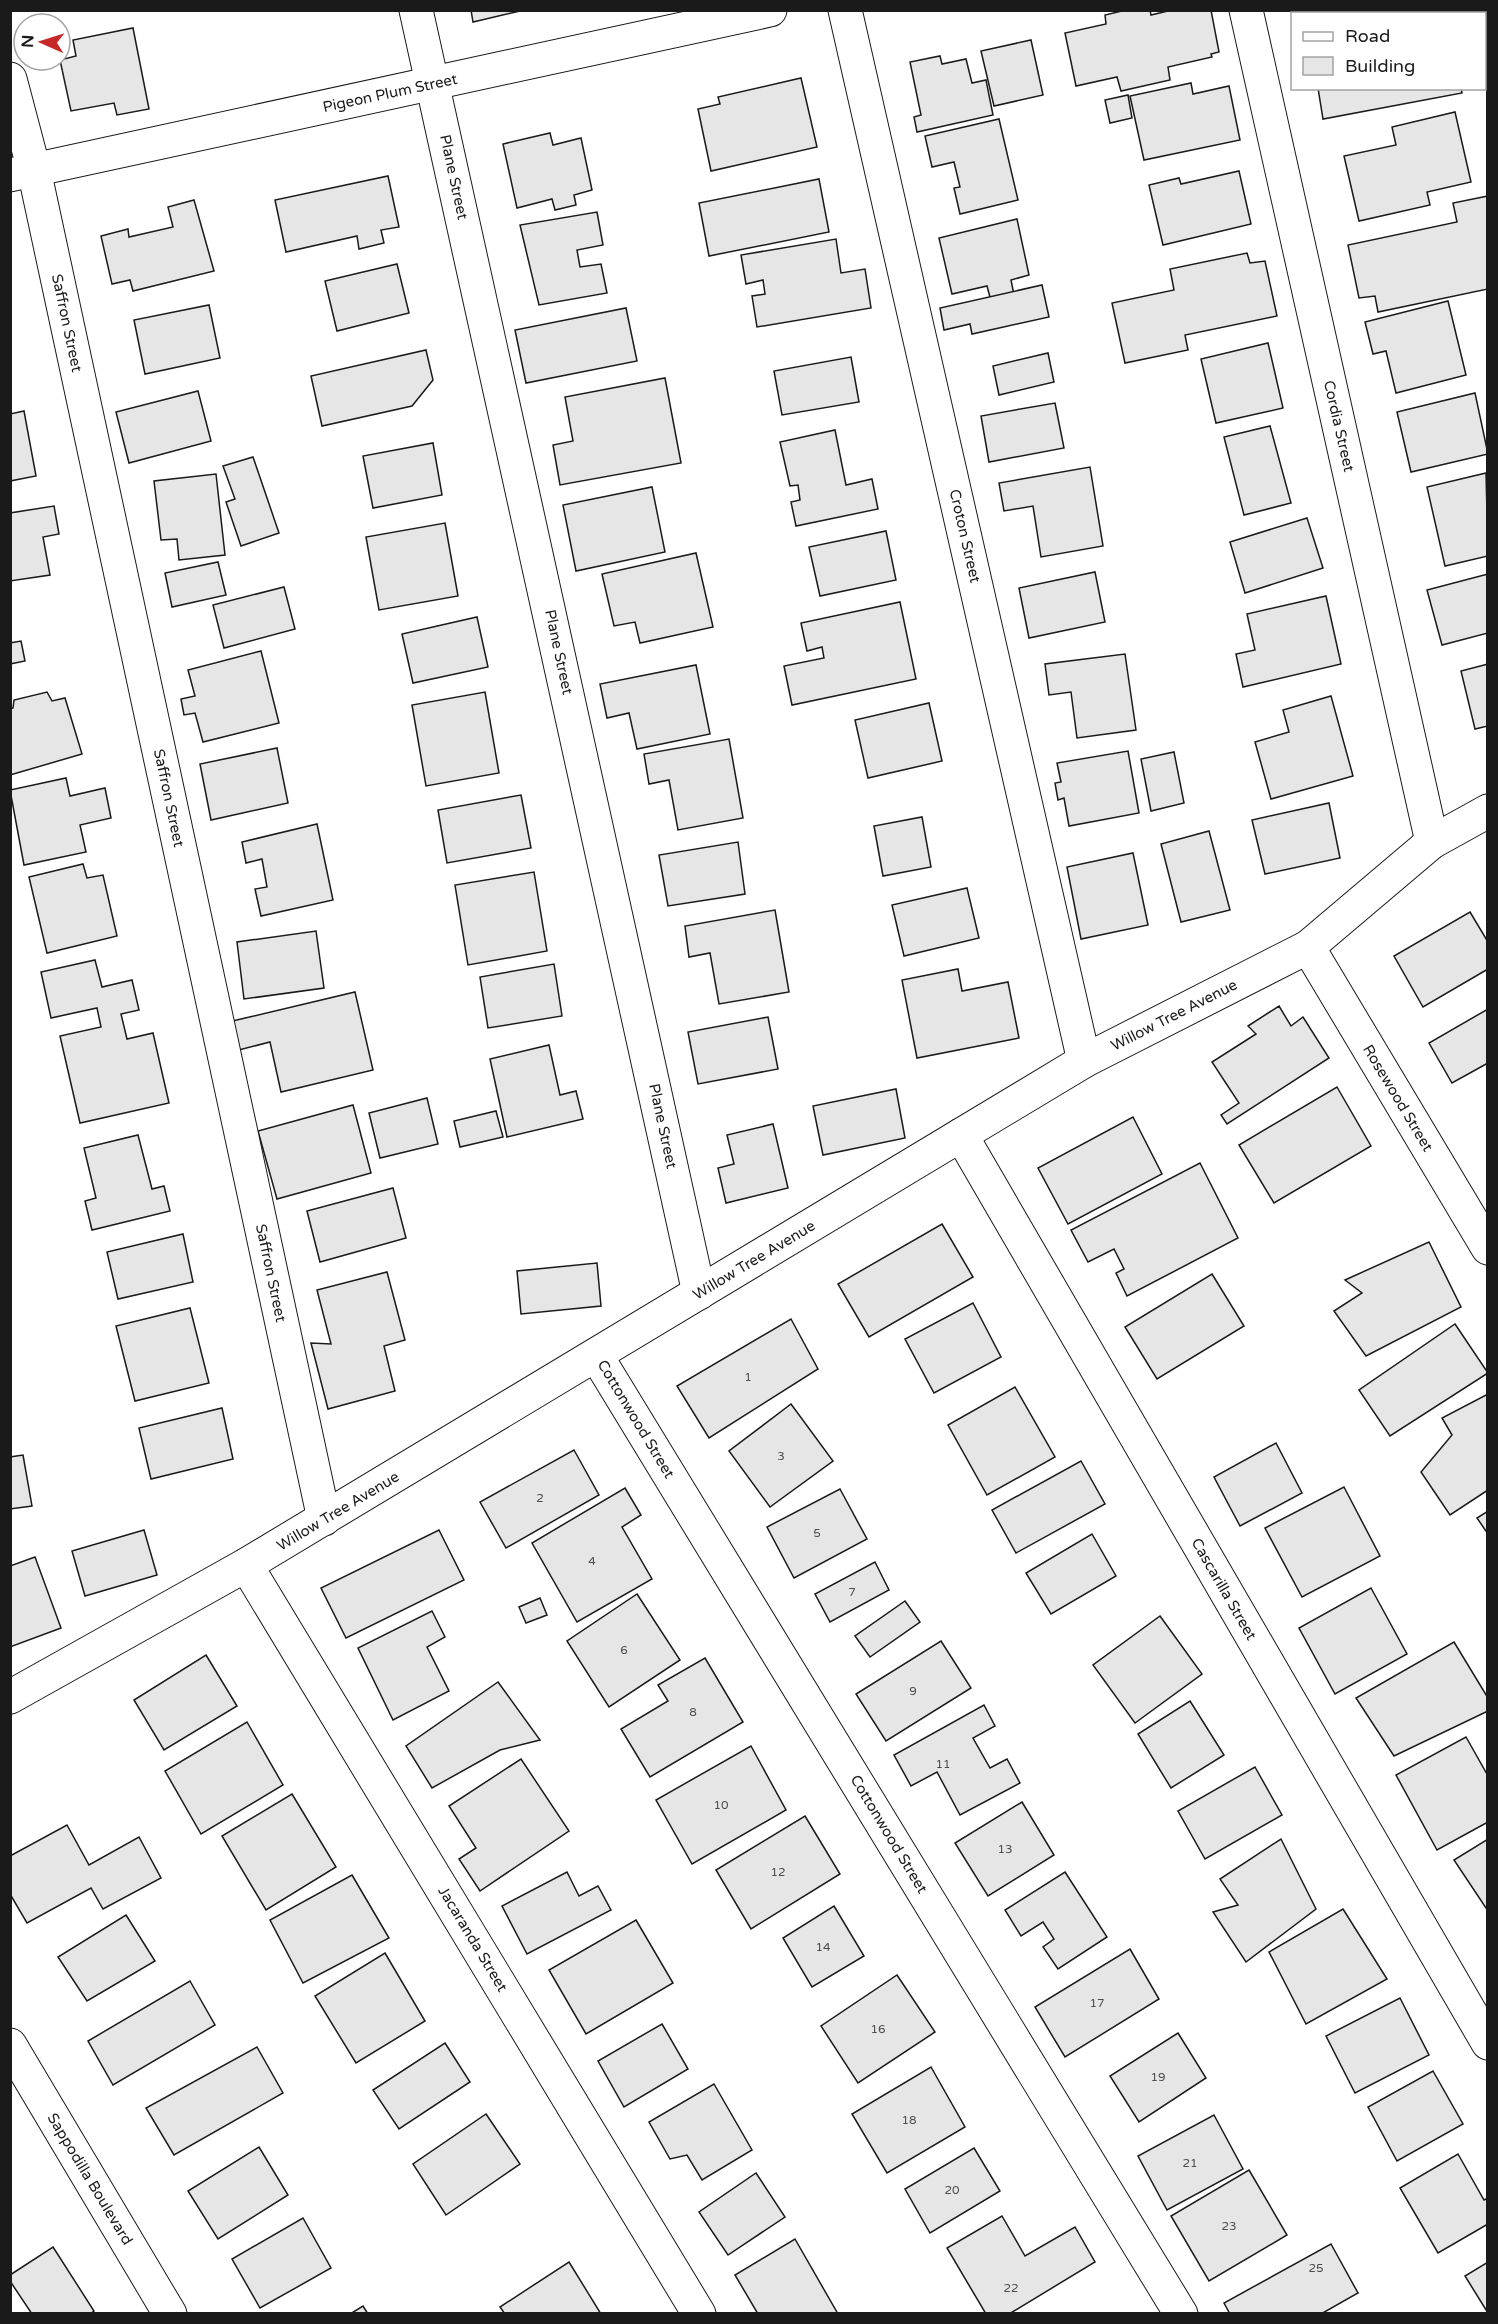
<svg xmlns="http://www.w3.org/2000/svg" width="1498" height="2324" font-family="'Varela Round',sans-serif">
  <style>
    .building { fill: #e6e6e6; stroke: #1a1a1a; stroke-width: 1.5 }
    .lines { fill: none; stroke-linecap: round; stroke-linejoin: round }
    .minor-casing { stroke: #1a1a1a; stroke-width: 35 }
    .minor { stroke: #fff; stroke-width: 33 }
    .labels { text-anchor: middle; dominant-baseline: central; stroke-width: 4.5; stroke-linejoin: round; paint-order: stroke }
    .number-label { font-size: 12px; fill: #4d4d4d }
    .street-label { font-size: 15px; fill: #1a1a1a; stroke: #fff }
  </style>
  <rect width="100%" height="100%" fill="#fff"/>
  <g class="building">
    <path d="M471,10h48l1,1 -47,11z"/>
    <path d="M1126,10h24l1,5 21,-5h39l8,42 -8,2 1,3 -44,10 2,13 -49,11 -4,-14 -41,9 -11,-53 41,-9 -1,-9z"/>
    <path d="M1323,10h79l1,4h-80z"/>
    <path d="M133,28l16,81 -32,6 -3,-12 -43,8 -11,-51 16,-4 -3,-16z"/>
    <path d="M1031,40l12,55 -49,11 -13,-55z"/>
    <path d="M940,56l2,8 24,-5 6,24 14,-3 7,35 -76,17 -3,-15 7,-2 -11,-53z"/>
    <path d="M801,78l16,69 -106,24 -13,-62 22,-5 -2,-7z"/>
    <path d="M1191,83l2,11 36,-8 11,54 -96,20 -14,-64z"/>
    <path d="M1318,88h143l1,5 -139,26z"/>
    <path d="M1128,95l4,23 -22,5 -5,-23z"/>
    <path d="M1455,112l16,70 -44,10 3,13 -71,16 -15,-65 52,-11 -4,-18z"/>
    <path d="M999,119l19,81 -58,14 -6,-26 6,-1 -6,-25 -22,5 -7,-31z"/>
    <path d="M550,133l3,12 28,-7 11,52 -18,5 2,10 -21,5 -3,-11 -35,9 -14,-64z"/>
    <path d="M1239,171l12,53 -88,21 -14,-60 30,-7 2,6z"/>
    <path d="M388,176l11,51 -18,3 3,13 -25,6 -2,-13 -71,16 -11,-52z"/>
    <path d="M819,179l10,53 -120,24 -10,-53z"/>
    <path d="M1488,196v93l-110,23 -3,-16 -16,2 -11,-53 109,-23 -4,-19z"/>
    <path d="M194,200l20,71 -81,20 -3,-11 -18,4 -11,-48 27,-7 1,8 44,-10 -5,-20z"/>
    <path d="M597,212l6,33 -26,5 3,17 21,-3 6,29 -68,12 -19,-80z"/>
    <path d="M1017,219l12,56 -18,5 3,15 -23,6 -4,-15 -35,8 -13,-56z"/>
    <path d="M836,239l5,34 24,-4 6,39 -114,19 -5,-31 13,-2 -2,-14 -17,4 -5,-29z"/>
    <path d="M1247,253l3,10 15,-2 12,55 -92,19 3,15 -63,13 -13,-60 62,-13 -4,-21z"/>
    <path d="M397,264l12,49 -72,18 -12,-50z"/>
    <path d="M1042,285l7,32 -77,17 -2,-10 -26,6 -4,-22z"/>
    <path d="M1448,301l18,74 -70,18 -10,-42 -13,3 -8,-32z"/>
    <path d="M209,305l11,53 -75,16 -11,-54z"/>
    <path d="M626,308l11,53 -111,22 -11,-53z"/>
    <path d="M1268,343l15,65 -67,15 -15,-64z"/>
    <path d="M426,350l7,30 -21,26 -90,20 -11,-50z"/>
    <path d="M1048,353l6,29 -55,13 -6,-29z"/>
    <path d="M851,357l8,45 -77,13 -8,-44z"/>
    <path d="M665,378l16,85 -121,22 -7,-40 20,-4 -8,-44z"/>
    <path d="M198,391l13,50 -82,22 -13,-51z"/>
    <path d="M1475,393l13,61 -77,18 -14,-60z"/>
    <path d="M1055,403l9,45 -75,14 -8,-46z"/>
    <path d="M24,411l12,65 -26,5v-67z"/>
    <path d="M1270,426l21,77 -47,12 -20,-78z"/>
    <path d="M835,430l11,55 26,-6 6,30 -82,17 -5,-24 9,-2 -2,-15 -8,1 -10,-44z"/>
    <path d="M433,443l9,52 -69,13 -10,-52z"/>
    <path d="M253,457l26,76 -38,13 -15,-44 9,-3 -12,-33z"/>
    <path d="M1090,467l13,79 -62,11 -8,-51 -29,5 -5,-28z"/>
    <path d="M1486,473l2,83 -43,10 -18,-79z"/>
    <path d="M216,474l9,81 -46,5 -2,-21 -16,1 -7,-59z"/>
    <path d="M652,487l13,65 -89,19 -13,-66z"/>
    <path d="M54,506l5,28 -16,3 7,38 -40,6v-68z"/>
    <path d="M1307,518l16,50 -78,25 -15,-51z"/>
    <path d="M445,523l13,73 -79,14 -13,-73z"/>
    <path d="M886,531l10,49 -76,16 -11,-49z"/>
    <path d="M696,553l17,74 -73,16 -5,-21 -21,4 -12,-52z"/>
    <path d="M218,562l8,33 -54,12 -7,-34z"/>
    <path d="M1095,572l10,50 -76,16 -10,-50z"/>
    <path d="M1488,574v59l-46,12 -15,-55z"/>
    <path d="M284,587l11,42 -71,19 -11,-43z"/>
    <path d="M1326,596l15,68 -98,23 -7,-33 19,-4 -8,-36z"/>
    <path d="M900,602l16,77 -124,26 -8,-39 40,-8 -2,-11 -15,4 -6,-28z"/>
    <path d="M477,617l11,50 -75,16 -11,-49z"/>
    <path d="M21,641l4,20 -15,3v-21z"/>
    <path d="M261,651l18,72 -76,19 -8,-29 -11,2 -3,-16 14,-3 -7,-26z"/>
    <path d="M1125,654l11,76 -59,8 -6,-46 -22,3 -4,-31z"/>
    <path d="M1488,664v62l-13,3 -14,-58z"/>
    <path d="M696,665l14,69 -73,15 -8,-36 -22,5 -7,-34z"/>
    <path d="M47,692l5,9 13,-3 17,56 -72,21v-66l3,-1 1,-8z"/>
    <path d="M485,692l14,81 -73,13 -14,-81z"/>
    <path d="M1331,696l22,80 -82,23 -16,-57 34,-10 -6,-22z"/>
    <path d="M929,703l13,58 -74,17 -13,-58z"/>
    <path d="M729,739l14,79 -65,12 -9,-50 -20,4 -5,-30z"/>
    <path d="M277,748l11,55 -77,17 -11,-56z"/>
    <path d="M1128,751l11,62 -70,13 -5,-28 -6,2 -3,-17 6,-1 -4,-19z"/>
    <path d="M1174,752l10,51 -33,8 -10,-52z"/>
    <path d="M66,778l4,18 35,-8 6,30 -31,7 6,27 -62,13 -14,-75z"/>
    <path d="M521,795l10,53 -84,15 -9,-53z"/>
    <path d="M1329,803l11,55 -75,16 -13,-54z"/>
    <path d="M922,817l9,50 -48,9 -9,-50z"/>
    <path d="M317,824l16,76 -72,16 -6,-27 12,-2 -5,-28 -16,4 -4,-21z"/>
    <path d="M1209,831l21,79 -49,12 -20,-78z"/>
    <path d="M738,842l7,52 -77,12 -9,-51z"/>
    <path d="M1133,853l15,72 -67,14 -14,-72z"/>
    <path d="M83,864l4,14 16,-3 14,61 -70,17 -18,-76z"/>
    <path d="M534,872l13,79 -79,14 -13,-80z"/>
    <path d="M967,888l12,50 -75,18 -12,-51z"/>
    <path d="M775,910l14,82 -70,12 -9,-51 -21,4 -4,-31z"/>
    <path d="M1470,912l18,30v27l-65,38 -29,-51z"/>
    <path d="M316,931l8,57 -80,11 -7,-57z"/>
    <path d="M95,960l7,27 30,-7 7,30 -18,4 6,25 26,-6 16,70 -89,20 -20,-87 41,-9 -4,-19 -46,10 -10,-46z"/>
    <path d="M554,964l8,52 -74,12 -8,-51z"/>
    <path d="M958,969l4,22 46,-9 11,56 -102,20 -15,-78z"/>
    <path d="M355,992l18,78 -92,22 -11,-50 -39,10 -7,-29z"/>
    <path d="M1279,1006l12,20 12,-9 26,41 -102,66 -6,-9 18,-12 -27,-41 44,-28 -8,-8z"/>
    <path d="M1488,1009v54l-36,20 -23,-40z"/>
    <path d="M768,1017l10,52 -80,15 -10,-52z"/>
    <path d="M549,1045l11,50 16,-4 7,28 -76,18 -17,-78z"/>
    <path d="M1337,1087l34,59 -97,57 -35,-58z"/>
    <path d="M896,1089l9,49 -82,17 -10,-49z"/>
    <path d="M427,1098l11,46 -58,14 -11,-45z"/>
    <path d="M353,1105l18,68 -94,26 -19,-68z"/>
    <path d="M496,1111l7,26 -43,10 -6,-26z"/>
    <path d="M1133,1117l29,57 -94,50 -30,-56z"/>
    <path d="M773,1124l15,64 -62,15 -8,-35 16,-4 -7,-29z"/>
    <path d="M138,1135l14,54 12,-3 6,25 -78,19 -7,-29 11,-3 -12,-50z"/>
    <path d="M1200,1163l38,75 -111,58 -11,-23 8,-4 -10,-20 -26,13 -17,-32z"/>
    <path d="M393,1188l13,50 -86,24 -13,-51z"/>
    <path d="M942,1224l31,53 -104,60 -31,-53z"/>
    <path d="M183,1234l10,48 -75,17 -11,-47z"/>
    <path d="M1429,1242l32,65 -95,49 -32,-45 28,-18 -17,-13z"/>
    <path d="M597,1263l4,43 -80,8 -4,-43z"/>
    <path d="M387,1272l18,68 -21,6 11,45 -67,18 -17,-66 20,1 -14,-54z"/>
    <path d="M1212,1274l32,52 -87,53 -32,-52z"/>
    <path d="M973,1303l28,54 -67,36 -29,-54z"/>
    <path d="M190,1308l19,75 -74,18 -19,-75z"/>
    <path d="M791,1319l27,50 -109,69 -32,-52z"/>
    <path d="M1455,1324l33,49 -98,63 -31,-46z"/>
    <path d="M1015,1387l40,70 -68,38 -39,-70z"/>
    <path d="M1488,1394v96l-38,25 -29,-43 31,-37 -10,-17z"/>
    <path d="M791,1404l42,57 -63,46 -41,-56z"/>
    <path d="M222,1408l11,51 -82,20 -12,-51z"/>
    <path d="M1276,1443l26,50 -62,33 -26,-49z"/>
    <path d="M574,1450l25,45 -93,53 -26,-46z"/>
    <path d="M23,1455l9,51 -22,3v-52z"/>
    <path d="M1081,1461l24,43 -89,49 -24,-43z"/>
    <path d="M1344,1487l36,69 -78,41 -37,-69z"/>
    <path d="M625,1488l16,27 -19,12 30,52 -75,43 -45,-79z"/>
    <path d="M840,1489l27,50 -73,39 -27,-51z"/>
    <path d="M1488,1511v23l-11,-16z"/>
    <path d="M144,1530l13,45 -72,21 -13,-45z"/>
    <path d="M439,1530l25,50 -118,58 -25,-50z"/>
    <path d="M1092,1534l24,42 -65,38 -25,-41z"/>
    <path d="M35,1557l26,71 -51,19v-81z"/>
    <path d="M875,1562l14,28 -59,32 -15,-28z"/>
    <path d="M1371,1588l36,66 -72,40 -36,-66z"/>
    <path d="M637,1594l43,66 -71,47 -42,-66z"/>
    <path d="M540,1598l7,17 -21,8 -7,-16z"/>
    <path d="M905,1601l15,21 -50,35 -15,-21z"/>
    <path d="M432,1611l13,26 -18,10 22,44 -56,29 -35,-72z"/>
    <path d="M1160,1616l42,58 -67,49 -42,-58z"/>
    <path d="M941,1641l30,47 -85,53 -30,-47z"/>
    <path d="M1454,1642l34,56v13l-94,45 -38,-58z"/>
    <path d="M206,1655l31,51 -73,44 -30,-50z"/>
    <path d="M705,1658l38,64 -93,55 -29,-48 47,-28 -10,-16z"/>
    <path d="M498,1682l42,58 -40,10 -68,38 -26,-42z"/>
    <path d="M1190,1701l34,54 -53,33 -33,-54z"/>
    <path d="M984,1705l11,21 -22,12 17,30 17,-9 13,24 -60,32 -23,-43 -26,14 -17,-31z"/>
    <path d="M247,1722l36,63 -82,49 -36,-63z"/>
    <path d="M1466,1737l22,39v46l-51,28 -41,-75z"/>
    <path d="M751,1746l35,64 -94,54 -36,-64z"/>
    <path d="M521,1759l48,72 -89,60 -21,-32 17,-11 -27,-42z"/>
    <path d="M1255,1767l27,48 -77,44 -27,-48z"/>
    <path d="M292,1794l44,73 -70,43 -44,-74z"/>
    <path d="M1022,1802l32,53 -66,41 -33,-53z"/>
    <path d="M805,1816l35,58 -89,55 -35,-59z"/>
    <path d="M67,1825l22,40 50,-28 22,41 -58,31 -12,-21 -64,35 -17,-29v-38z"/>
    <path d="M1281,1839l35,70 -70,53 -33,-50 25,-7 -18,-26z"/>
    <path d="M1488,1839v72l-34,-51z"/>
    <path d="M567,1872l12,24 19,-10 13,24 -84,44 -25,-48z"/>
    <path d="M1065,1872l42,65 -49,32 -15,-22 11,-8 -11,-17 -22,14 -16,-26z"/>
    <path d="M352,1875l37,63 -86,45 -33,-63z"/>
    <path d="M834,1906l30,50 -52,31 -29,-49z"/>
    <path d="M1343,1909l44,70 -81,45 -37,-72z"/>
    <path d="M126,1915l29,46 -68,40 -29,-44z"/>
    <path d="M636,1920l37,63 -87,51 -37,-64z"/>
    <path d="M1130,1949l29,50 -94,58 -30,-50z"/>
    <path d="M385,1953l40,68 -69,42 -41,-67z"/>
    <path d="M897,1975l38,57 -77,51 -37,-57z"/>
    <path d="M190,1981l25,44 -102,60 -25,-44z"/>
    <path d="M1400,1998l29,57 -74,38 -29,-57z"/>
    <path d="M662,2024l26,45 -64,38 -26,-46z"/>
    <path d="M1178,2033l28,45 -67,44 -29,-46z"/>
    <path d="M445,2043l25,39 -71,47 -26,-39z"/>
    <path d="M257,2047l26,46 -109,62 -28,-47z"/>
    <path d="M931,2067l34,60 -78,46 -35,-59z"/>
    <path d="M1433,2071l30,53 -66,37 -29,-54z"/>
    <path d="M714,2084l38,66 -50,30 -15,-25 -17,4 -21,-37z"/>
    <path d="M486,2114l34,50 -74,51 -33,-51z"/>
    <path d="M1214,2115l29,54 -76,41 -29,-54z"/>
    <path d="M259,2147l29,48 -70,44 -30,-48z"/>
    <path d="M974,2148l26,43 -70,42 -25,-44z"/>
    <path d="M1458,2154l26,46 4,-2v26l-50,29 -38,-65z"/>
    <path d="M1249,2170l38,65 -78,46 -38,-65z"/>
    <path d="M756,2173l29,44 -57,38 -29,-43z"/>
    <path d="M1002,2216l23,40 50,-29 20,35 -86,52h-23l-39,-66z"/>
    <path d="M303,2218l28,50 -71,40 -28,-49z"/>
    <path d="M795,2239l43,75h-80l-23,-39z"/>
    <path d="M1331,2244l27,49 -37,21h-91l-6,-11z"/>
    <path d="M53,2247l41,64 -4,3h-58l-22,-33v-6z"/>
    <path d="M569,2262l32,52h-96l-5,-7z"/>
    <path d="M1488,2262v51l-23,-37z"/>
    <path d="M363,2306l5,8h-18z"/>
  </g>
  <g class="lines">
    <g class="minor-casing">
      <g id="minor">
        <path d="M416,10l283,1283"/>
        <path d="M845,10l239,1051"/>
        <path d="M1246,10l186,832"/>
        <path d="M10,79l24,91 290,1349"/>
        <path d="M10,175l760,-165"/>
        <path d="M1308,947l180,301"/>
        <path d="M961,1135l527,908"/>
        <path d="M596,1355l585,959"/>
        <path d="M246,1565l453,749"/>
        <path d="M10,1697l236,-132 838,-504 224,-114 124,-105 56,-31"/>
        <path d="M10,2045l160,269"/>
      </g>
    </g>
    <use href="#minor" class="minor"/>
  </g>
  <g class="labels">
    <g class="number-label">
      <text x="748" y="1377">1</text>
      <text x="781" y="1456">3</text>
      <text x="540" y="1498">2</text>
      <text x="817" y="1533">5</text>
      <text x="592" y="1561">4</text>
      <text x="852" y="1592">7</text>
      <text x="624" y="1650">6</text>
      <text x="913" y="1691">9</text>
      <text x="693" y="1712">8</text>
      <text x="943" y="1764">11</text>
      <text x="721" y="1805">10</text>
      <text x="1005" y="1849">13</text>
      <text x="778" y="1872">12</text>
      <text x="823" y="1947">14</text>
      <text x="1097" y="2003">17</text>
      <text x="878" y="2029">16</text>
      <text x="1158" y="2077">19</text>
      <text x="909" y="2120">18</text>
      <text x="1190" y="2163">21</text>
      <text x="952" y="2190">20</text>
      <text x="1229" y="2226">23</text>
      <text x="1316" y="2268">25</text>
      <text x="1011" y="2288">22</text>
    </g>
    <g class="street-label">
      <text transform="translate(390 93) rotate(-12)">Pigeon Plum Street</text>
      <text transform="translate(454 177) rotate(78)">Plane Street</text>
      <text transform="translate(67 323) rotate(78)">Saffron Street</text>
      <text transform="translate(1339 426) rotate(77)">Cordia Street</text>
      <text transform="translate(965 536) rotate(77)">Croton Street</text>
      <text transform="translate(559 652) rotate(78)">Plane Street</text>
      <text transform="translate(169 798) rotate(78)">Saffron Street</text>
      <text transform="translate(1174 1015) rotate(-27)">Willow Tree Avenue</text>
      <text transform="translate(1398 1098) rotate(59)">Rosewood Street</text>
      <text transform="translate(663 1126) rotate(78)">Plane Street</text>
      <text transform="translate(754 1260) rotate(-31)">Willow Tree Avenue</text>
      <text transform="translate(271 1273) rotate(78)">Saffron Street</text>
      <text transform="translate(636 1419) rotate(59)">Cottonwood Street</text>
      <text transform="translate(338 1511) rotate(-31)">Willow Tree Avenue</text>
      <text transform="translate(1224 1589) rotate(60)">Cascarilla Street</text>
      <text transform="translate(889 1834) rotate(59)">Cottonwood Street</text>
      <text transform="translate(473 1939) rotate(59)">Jacaranda Street</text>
      <text transform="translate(90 2179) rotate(59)">Sappodilla Boulevard</text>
    </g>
  </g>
  <rect width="1498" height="2324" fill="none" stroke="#1a1a1a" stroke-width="24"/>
  <rect x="1291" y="12" width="195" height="78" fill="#ffffff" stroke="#a3a3a3" stroke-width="1.5"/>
  <rect x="1303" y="32" width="30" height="9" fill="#ffffff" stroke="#a3a3a3" stroke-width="1.5"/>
  <text x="1345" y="42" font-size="18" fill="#1a1a1a">Road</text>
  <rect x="1303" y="57" width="30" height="18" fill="#e6e6e6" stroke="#a3a3a3" stroke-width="1.5"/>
  <text x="1345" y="72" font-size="18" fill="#1a1a1a">Building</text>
  <g transform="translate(42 42) rotate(273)"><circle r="28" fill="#ffffff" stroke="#a3a3a3" stroke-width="1.5"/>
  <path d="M0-4.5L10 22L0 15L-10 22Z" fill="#c62828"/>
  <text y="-9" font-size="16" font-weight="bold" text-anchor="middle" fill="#1a1a1a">N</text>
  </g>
</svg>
